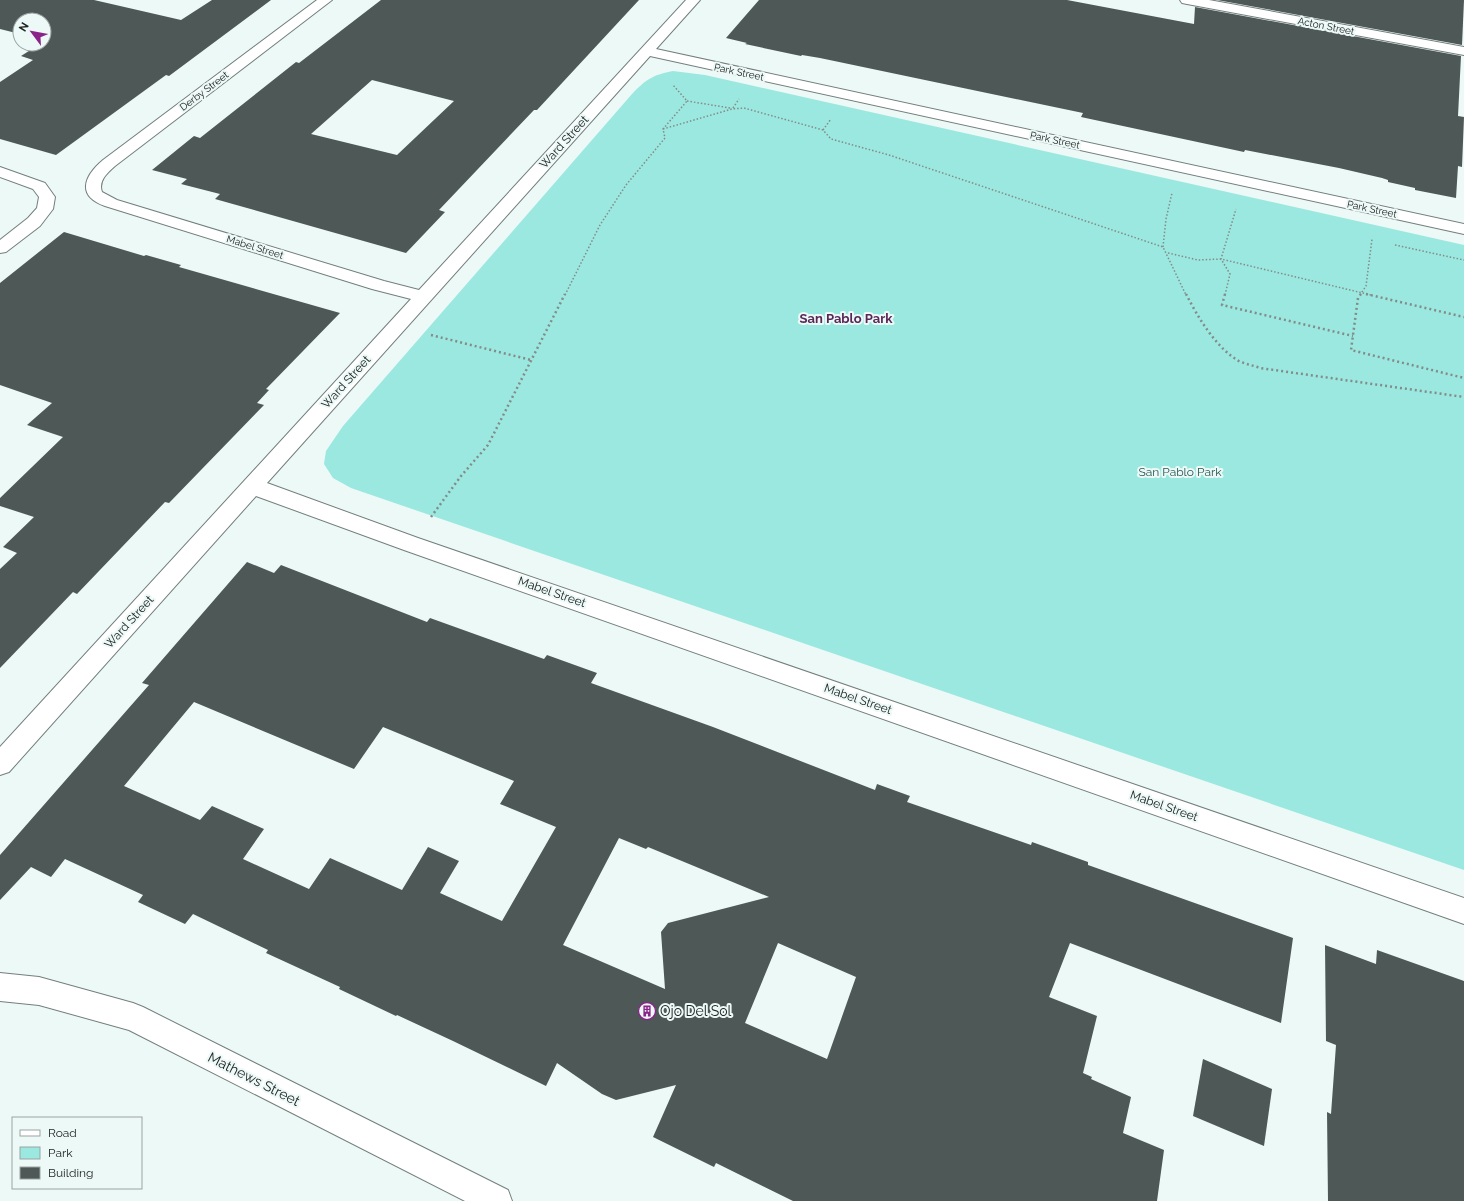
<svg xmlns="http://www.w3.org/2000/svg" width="1464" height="1201" font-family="Raleway,sans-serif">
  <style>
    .green { fill: #9ae8df }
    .building { fill: #4d5857; fill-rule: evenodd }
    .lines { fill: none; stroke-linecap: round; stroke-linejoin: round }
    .minor-casing { stroke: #737f7d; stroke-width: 2 }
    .path-far1 { stroke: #838c8b; stroke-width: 1.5; stroke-dasharray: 1.5 2; stroke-linecap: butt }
    .path { stroke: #838c8b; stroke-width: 2.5; stroke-dasharray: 2 3; stroke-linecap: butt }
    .minor { fill: #fff; fill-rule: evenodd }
    .labels { text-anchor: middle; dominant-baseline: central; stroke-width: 4; stroke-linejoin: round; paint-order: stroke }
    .far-street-label { font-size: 10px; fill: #202524; stroke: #ecf9f7 }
    .street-label { font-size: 12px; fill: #202524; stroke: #ecf9f7 }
    .park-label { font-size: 12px; fill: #285651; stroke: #ecf9f7 }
    .neighbourhood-label { font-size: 13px; font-weight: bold; fill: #592757; stroke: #ecf9f7 }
    .near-poi-label { font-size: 14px; fill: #202524; stroke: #ecf9f7; text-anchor: start }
    .near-street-label { font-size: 14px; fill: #202524; stroke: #ecf9f7 }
  </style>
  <rect width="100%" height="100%" fill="#ecf9f7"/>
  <path class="green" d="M673,71l32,4 759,170v625l-1113,-382 -18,-10 -9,-14 2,-13 17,-25 289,-332c14,-15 21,-19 41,-23z"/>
  <g class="building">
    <path d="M0,0h94l87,20 31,-20h59l-102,76 -3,-1 -110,80 -56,-16v-57l33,-22 -12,-4 19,-12h4v-24h-24v19l-6,-1 6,-4 -20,-5z"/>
    <path d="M381,0h258l-102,110h-3l-95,100 6,2 -39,41 -191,-54 5,-5 -39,-10 6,-5 -35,-9 42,-34 6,2 96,-76 3,1zM372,80l82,21 -57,54 -86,-21z"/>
    <path d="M759,0h308l127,24 1,-17 266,49 -3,60 6,1 -2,50 -4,-1 -2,32 -41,-8v-2l-27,-6v-2l-6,-2 -43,-10 -94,-18 -1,2 -163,-35 2,-4 -263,-55 -18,-3 -1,1 -56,-12 2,-1 -21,-5z"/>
    <path d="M1217,0h247l-2,45z"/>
    <path d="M64,232l80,24 2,-1 35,10 -2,2 161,46 -74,76 3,1 -12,13 7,2 -95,98 -4,-1 -88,92 -4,-2 -73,76v-99l17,-16 -14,-6 31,-30 -34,-11v-8l63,-61 -36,-12 25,-22 -52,-18v-102z"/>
    <path d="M247,562l27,11 7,-8 146,57 3,-4 114,41 3,-4 50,18 -6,10 122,44 162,63 2,-6 33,12 -3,6 124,43 1,-3 56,20v3l205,73 -12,85 -211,-80 -21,54 48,19 -14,57 9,4 -1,2 40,18 -8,36 41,17 -7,51h-364l-77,-38 -2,4 -61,-30 23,-52 -60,15 -14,-6 -45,-31 -11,23 -93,-45 -56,-26 -1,1 -57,-27 1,-2 -74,-34 2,-3 -75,-36 -8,10 -47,-22 5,-7 -78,-36 -14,18 -20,-10 -31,33v-45l149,-170 -7,-2zM194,702l160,67 29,-42 131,54 -14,23 56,23 -54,94 -62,-28 19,-32 -31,-14 -26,43 -72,-32 -21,31 -66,-30 21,-30 -52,-23 -12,14 -76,-34zM619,838l27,11 2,-2 121,50 -101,26 -7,9 4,57 -102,-44zM778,943l78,34 -29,82 -82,-36z"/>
    <path d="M1325,945l51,19 1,-14 87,31v220h-136l-1,-89 4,2 5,-69 -10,-4z"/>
    <path d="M1203,1059l69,30 -8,57 -71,-30z"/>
  </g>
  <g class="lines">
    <g class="minor-casing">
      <g id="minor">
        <path d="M317,0h15l-217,166c-8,7 -17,15 -13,26l15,8 267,81 35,9 267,-290h14l-44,49 808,175v10l-814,-178 -383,427 151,55 1046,360v26l-1060,-374 -148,-54 -247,276 -9,3v-28l411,-448 -39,-10 -267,-83c-29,-10 -21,-30 -2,-46z"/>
        <path d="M1180,0h29l255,47v8l-277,-51 -5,-1z"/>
        <path d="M0,167l45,16 10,14 -2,12 -13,17 -34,26 -6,1v-13l28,-22 9,-10 2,-11 -6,-8 -33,-12z"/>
        <path d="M0,973l39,4 94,26 10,4 365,183 4,11h-47l-336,-171 -90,-25 -39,-4z"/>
      </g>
    </g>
    <g class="path-far1">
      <path d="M687,101l43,7"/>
      <path d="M733,108l6,-9"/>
      <path d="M663,129l69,-20 12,-1 79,22 8,9 58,16 274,92 23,48"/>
      <path d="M823,130l8,-11"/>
      <path d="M1395,245l69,15"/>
      <path d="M1163,247l3,-28 6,-26"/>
      <path d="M1168,253l30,7 23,-1 150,36"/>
      <path d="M565,295l35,-70 26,-40 39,-47 -2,-9 24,-28 -14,-16"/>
      <path d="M1225,295l5,-21 -9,-15 15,-50"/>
      <path d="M1360,295l6,-9 6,-47"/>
    </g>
    <g class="path">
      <path d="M1186,294c12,23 28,51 51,66 7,4 15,5 23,8l204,29"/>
      <path d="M1225,294l-3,11 131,31"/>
      <path d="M1361,294l-3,4 -7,52 113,28"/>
      <path d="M1366,294l98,23"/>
      <path d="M431,335l100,25"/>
      <path d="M431,517l30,-41 27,-31 77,-151"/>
    </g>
    <use href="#minor" class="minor"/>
  </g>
  <defs>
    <g id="building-ring" transform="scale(0.9)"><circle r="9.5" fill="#ecf9f7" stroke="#8b2389" stroke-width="1.5"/><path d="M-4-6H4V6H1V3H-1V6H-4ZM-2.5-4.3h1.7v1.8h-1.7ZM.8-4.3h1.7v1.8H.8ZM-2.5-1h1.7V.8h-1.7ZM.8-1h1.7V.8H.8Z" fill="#8b2389"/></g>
  </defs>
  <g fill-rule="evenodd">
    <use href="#building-ring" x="647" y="1011"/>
  </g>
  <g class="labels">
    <g class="far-street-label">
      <text transform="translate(1326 26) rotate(11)">Acton Street</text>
      <text transform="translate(739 72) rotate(12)">Park Street</text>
      <text transform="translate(204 91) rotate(-37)">Derby Street</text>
      <text transform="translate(1055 140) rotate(12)">Park Street</text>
      <text transform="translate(1372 209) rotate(12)">Park Street</text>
      <text transform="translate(255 247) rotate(17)">Mabel Street</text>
    </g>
    <g class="street-label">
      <text transform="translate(564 142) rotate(-48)">Ward Street</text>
      <text transform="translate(346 382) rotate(-48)">Ward Street</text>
      <text transform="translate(552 592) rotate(19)">Mabel Street</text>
      <text transform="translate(129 622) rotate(-48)">Ward Street</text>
      <text transform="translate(858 699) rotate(19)">Mabel Street</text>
      <text transform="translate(1164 806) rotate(19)">Mabel Street</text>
    </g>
    <g class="park-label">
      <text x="1180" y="472">San Pablo Park</text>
    </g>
    <g class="neighbourhood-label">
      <text x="846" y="318">San Pablo Park</text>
    </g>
    <g class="near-poi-label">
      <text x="660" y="1011">Ojo Del Sol</text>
    </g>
    <g class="near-street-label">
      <text transform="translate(254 1079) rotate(27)">Mathews Street</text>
    </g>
  </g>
  <rect x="12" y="1117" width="130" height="72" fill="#ecf9f7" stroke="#9aa4a3"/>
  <rect x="20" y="1130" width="20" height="6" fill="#ffffff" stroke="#9aa4a3"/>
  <text x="48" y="1137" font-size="12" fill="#202524">Road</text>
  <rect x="20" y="1147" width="20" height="12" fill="#9ae8df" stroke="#9aa4a3"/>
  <text x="48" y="1157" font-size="12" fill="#202524">Park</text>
  <rect x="20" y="1167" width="20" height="12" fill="#4d5857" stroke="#9aa4a3"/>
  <text x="48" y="1177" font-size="12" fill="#202524">Building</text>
  <g transform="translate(32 32) rotate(302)"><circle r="19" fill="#ecf9f7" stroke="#9aa4a3"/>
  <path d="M0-3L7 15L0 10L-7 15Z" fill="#8b2389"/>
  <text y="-6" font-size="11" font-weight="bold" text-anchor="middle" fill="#202524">N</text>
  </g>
</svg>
